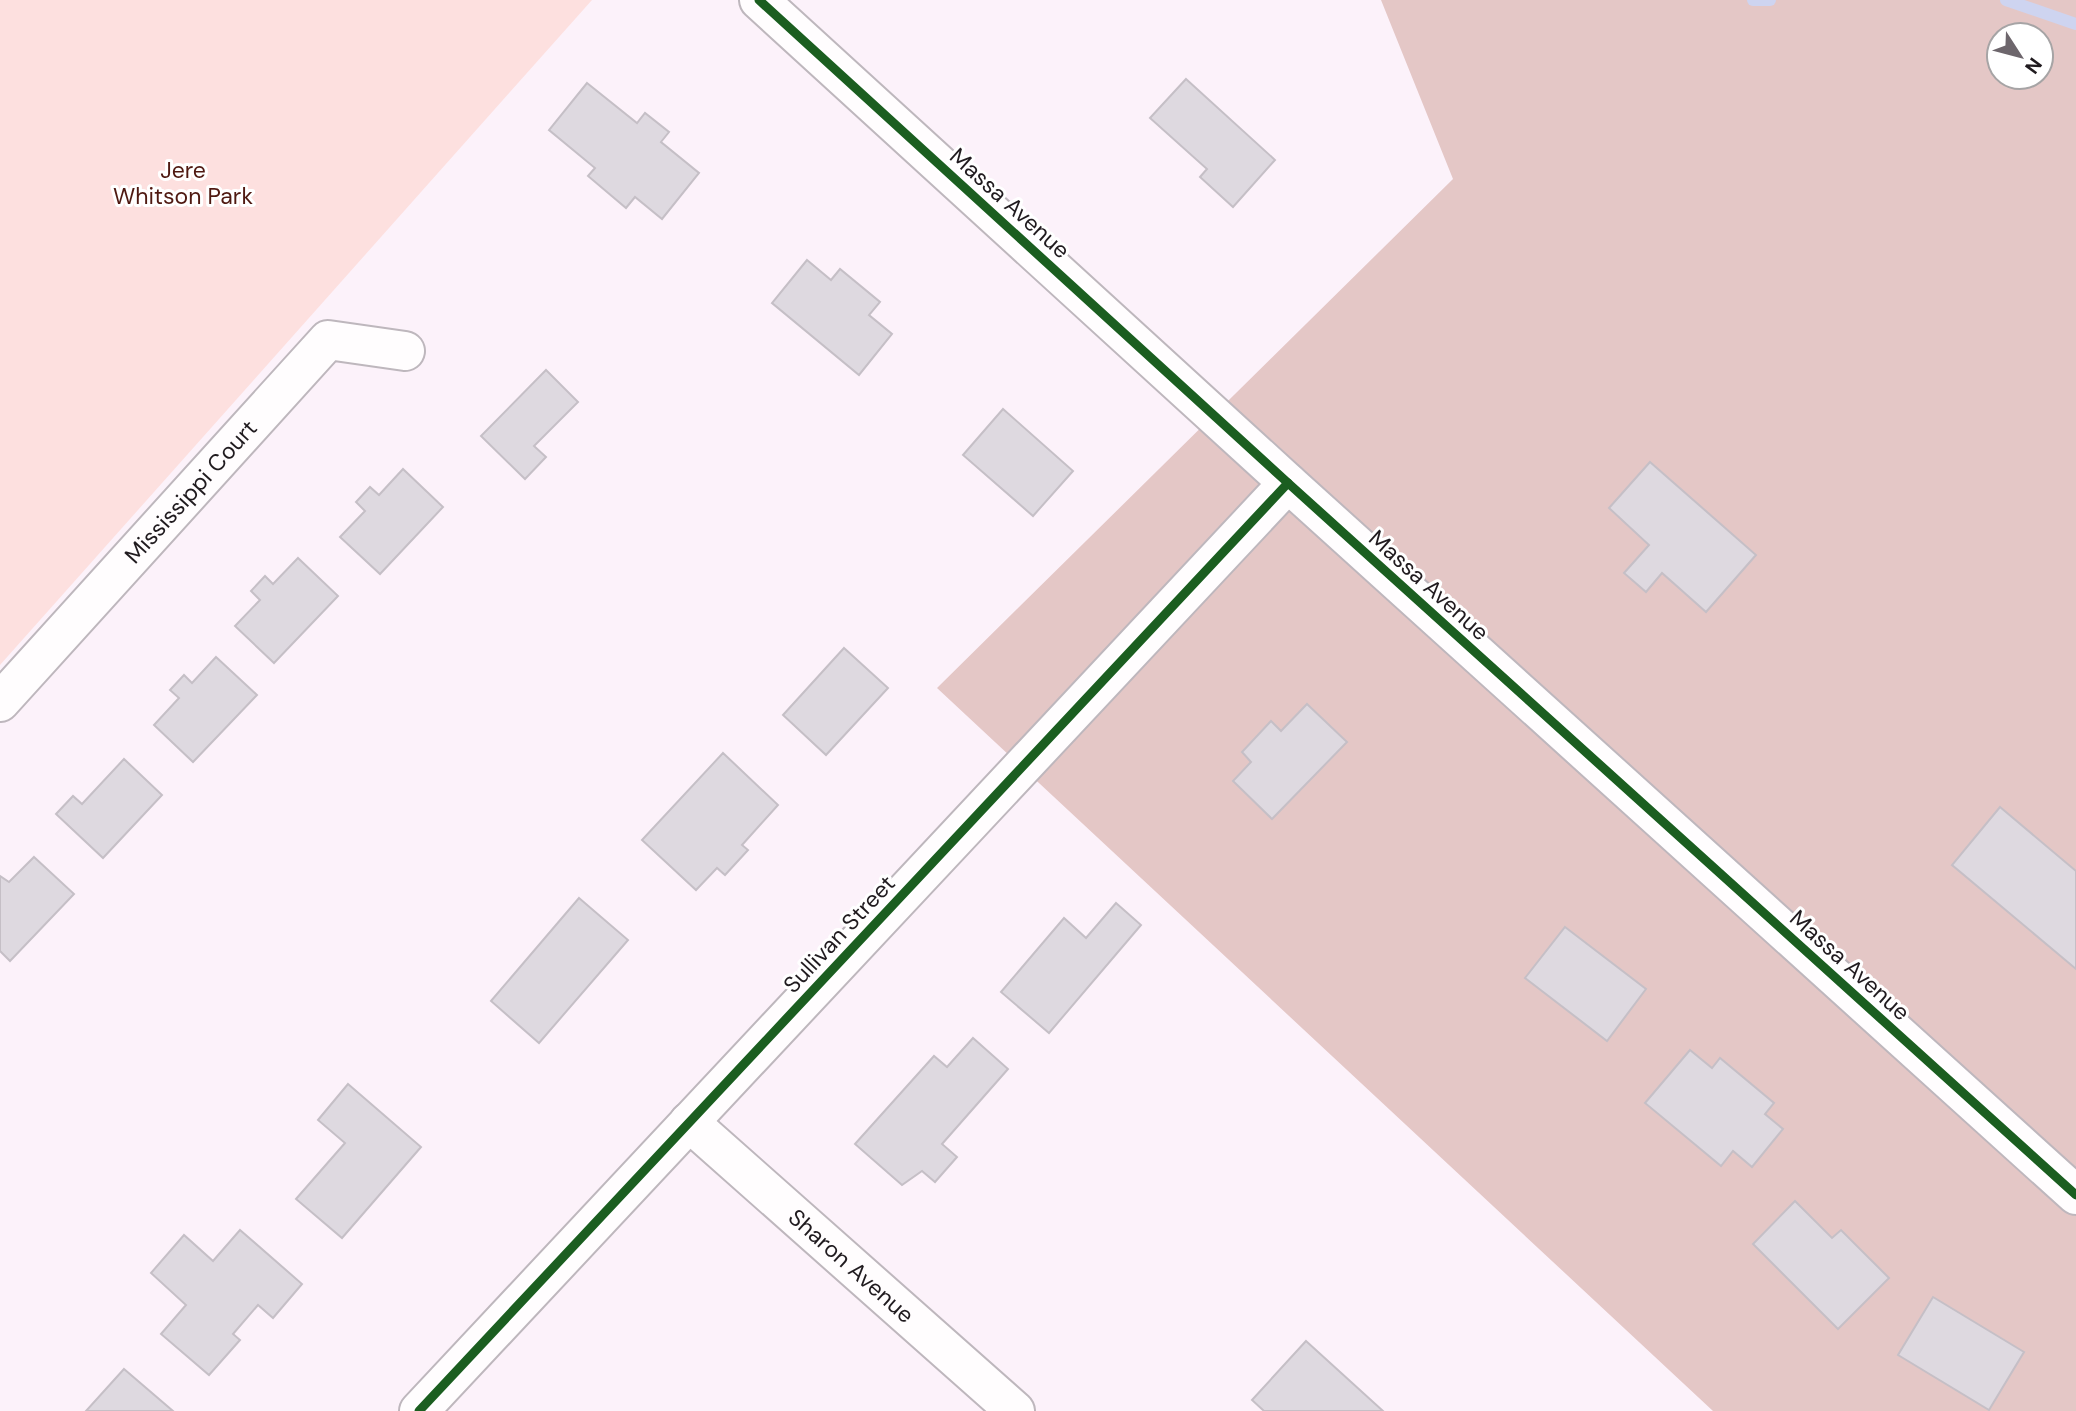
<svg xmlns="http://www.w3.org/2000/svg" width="2076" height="1411" font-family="'DM Sans',sans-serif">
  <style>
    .green { fill: #fde0df }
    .forest { fill: #e4c7c6; fill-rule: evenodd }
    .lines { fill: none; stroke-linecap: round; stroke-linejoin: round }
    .stream { stroke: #ced4f0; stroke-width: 12 }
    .building { fill: #ded9e0; stroke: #c5bfc6; stroke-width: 2 }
    .minor-casing { stroke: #beb7bd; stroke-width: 42 }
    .minor { stroke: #fffdfe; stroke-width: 38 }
    .cycleway-casing { stroke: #fff; stroke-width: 13 }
    .cycleway { stroke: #1b5e20; stroke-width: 9 }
    .labels { text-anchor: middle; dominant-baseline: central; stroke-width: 6; stroke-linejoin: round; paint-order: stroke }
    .park-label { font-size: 23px; fill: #4f1911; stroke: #fff }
    .street-label { font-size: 23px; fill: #201b1f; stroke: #fff }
  </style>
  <rect width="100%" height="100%" fill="#fcf2fa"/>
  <path class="green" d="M0,0h592l-592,665z"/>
  <path class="forest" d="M1381,0h695v1411h-363l-776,-723 516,-509zM1999,35h42v42h-42z"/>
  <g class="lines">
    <g class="stream">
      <path d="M1753,0h17"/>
      <path d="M2006,0l70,24"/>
    </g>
  </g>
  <g class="building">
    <path d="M1186,79l89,81 -42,47 -33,-30 7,-8 -57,-51z"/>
    <path d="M587,83l50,40 8,-10 24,19 -8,10 38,31 -37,46 -27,-22 -9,11 -38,-32 7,-8 -46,-38z"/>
    <path d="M807,260l24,20 9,-11 40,33 -11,13 23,19 -33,41 -87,-72z"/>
    <path d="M546,370l32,32 -44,44 12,11 -21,22 -44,-43z"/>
    <path d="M1003,409l70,62 -40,45 -70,-61z"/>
    <path d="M1650,462l106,93 -50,57 -44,-39 -16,19 -22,-19 25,-28 -40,-37z"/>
    <path d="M403,469l40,38 -63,67 -40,-37 25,-26 -9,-9 14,-15 9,8z"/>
    <path d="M298,558l40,38 -64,67 -39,-37 25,-26 -9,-9 14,-15 8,8z"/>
    <path d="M844,648l44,40 -62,67 -43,-40z"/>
    <path d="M216,657l41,38 -64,67 -39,-37 25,-27 -9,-8 14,-15 8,8z"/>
    <path d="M1307,704l40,38 -75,77 -39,-38 18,-19 -9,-10 29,-31 10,10z"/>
    <path d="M723,753l55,52 -36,40 6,5 -23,25 -8,-7 -21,22 -54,-50z"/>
    <path d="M124,759l38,36 -59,63 -47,-44 17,-18 9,8z"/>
    <path d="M2000,807l76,64v98l-124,-104z"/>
    <path d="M34,857l40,37 -64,67 -10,-10v-75l9,6z"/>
    <path d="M579,898l49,42 -89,103 -48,-42z"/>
    <path d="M1116,903l25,22 -92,108 -48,-41 63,-74 22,20z"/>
    <path d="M1565,927l81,62 -39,52 -82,-63z"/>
    <path d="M973,1038l35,31 -66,75 15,13 -22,25 -13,-11 -20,14 -47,-41 79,-88 13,11z"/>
    <path d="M1690,1050l22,18 8,-10 54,45 -9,11 18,15 -31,38 -19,-16 -12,15 -76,-63z"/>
    <path d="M348,1084l73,63 -79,91 -46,-39 49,-56 -27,-23z"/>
    <path d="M1795,1201l37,37 9,-8 48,48 -51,51 -85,-85z"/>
    <path d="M240,1230l62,54 -29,34 -15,-13 -25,29 7,6 -31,35 -48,-41 25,-29 -35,-32 33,-38 29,26z"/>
    <path d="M1933,1297l91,55 -35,58 -91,-55z"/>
    <path d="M1306,1341l77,70h-119l-12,-11z"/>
    <path d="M124,1369l49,42h-87z"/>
  </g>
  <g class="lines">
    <g class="minor-casing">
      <g id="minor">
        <path d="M759,0l529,483 788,712"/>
        <path id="s1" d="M0,702l328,-362 77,11"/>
        <path id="s2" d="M689,1122l326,289"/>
        <path d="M419,1411l869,-928"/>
      </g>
    </g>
    <use href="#minor" class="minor"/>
    <g class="cycleway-casing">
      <g id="cycleway">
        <path d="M759,0l529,483 788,712"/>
        <path d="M419,1411l869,-928"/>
      </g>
    </g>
    <use href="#cycleway" class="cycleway"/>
  </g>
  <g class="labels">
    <g class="park-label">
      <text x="183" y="170">Jere<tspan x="183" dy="26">Whitson Park</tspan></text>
    </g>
    <g class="street-label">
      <text transform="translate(1010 203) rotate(42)">Massa Avenue</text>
      <text stroke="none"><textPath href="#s1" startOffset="284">Mississippi Court</textPath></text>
      <text transform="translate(1429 585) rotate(42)">Massa Avenue</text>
      <text transform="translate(839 934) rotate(-47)">Sullivan Street</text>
      <text transform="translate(1850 965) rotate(42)">Massa Avenue</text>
      <text stroke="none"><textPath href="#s2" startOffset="217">Sharon Avenue</textPath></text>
    </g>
  </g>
  <g transform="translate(2020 56) rotate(126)"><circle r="33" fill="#ffffff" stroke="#a6a4a5" stroke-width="2"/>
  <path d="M0-5L12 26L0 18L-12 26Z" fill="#6d666c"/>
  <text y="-10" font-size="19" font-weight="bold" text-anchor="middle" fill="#201b1f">N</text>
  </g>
</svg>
